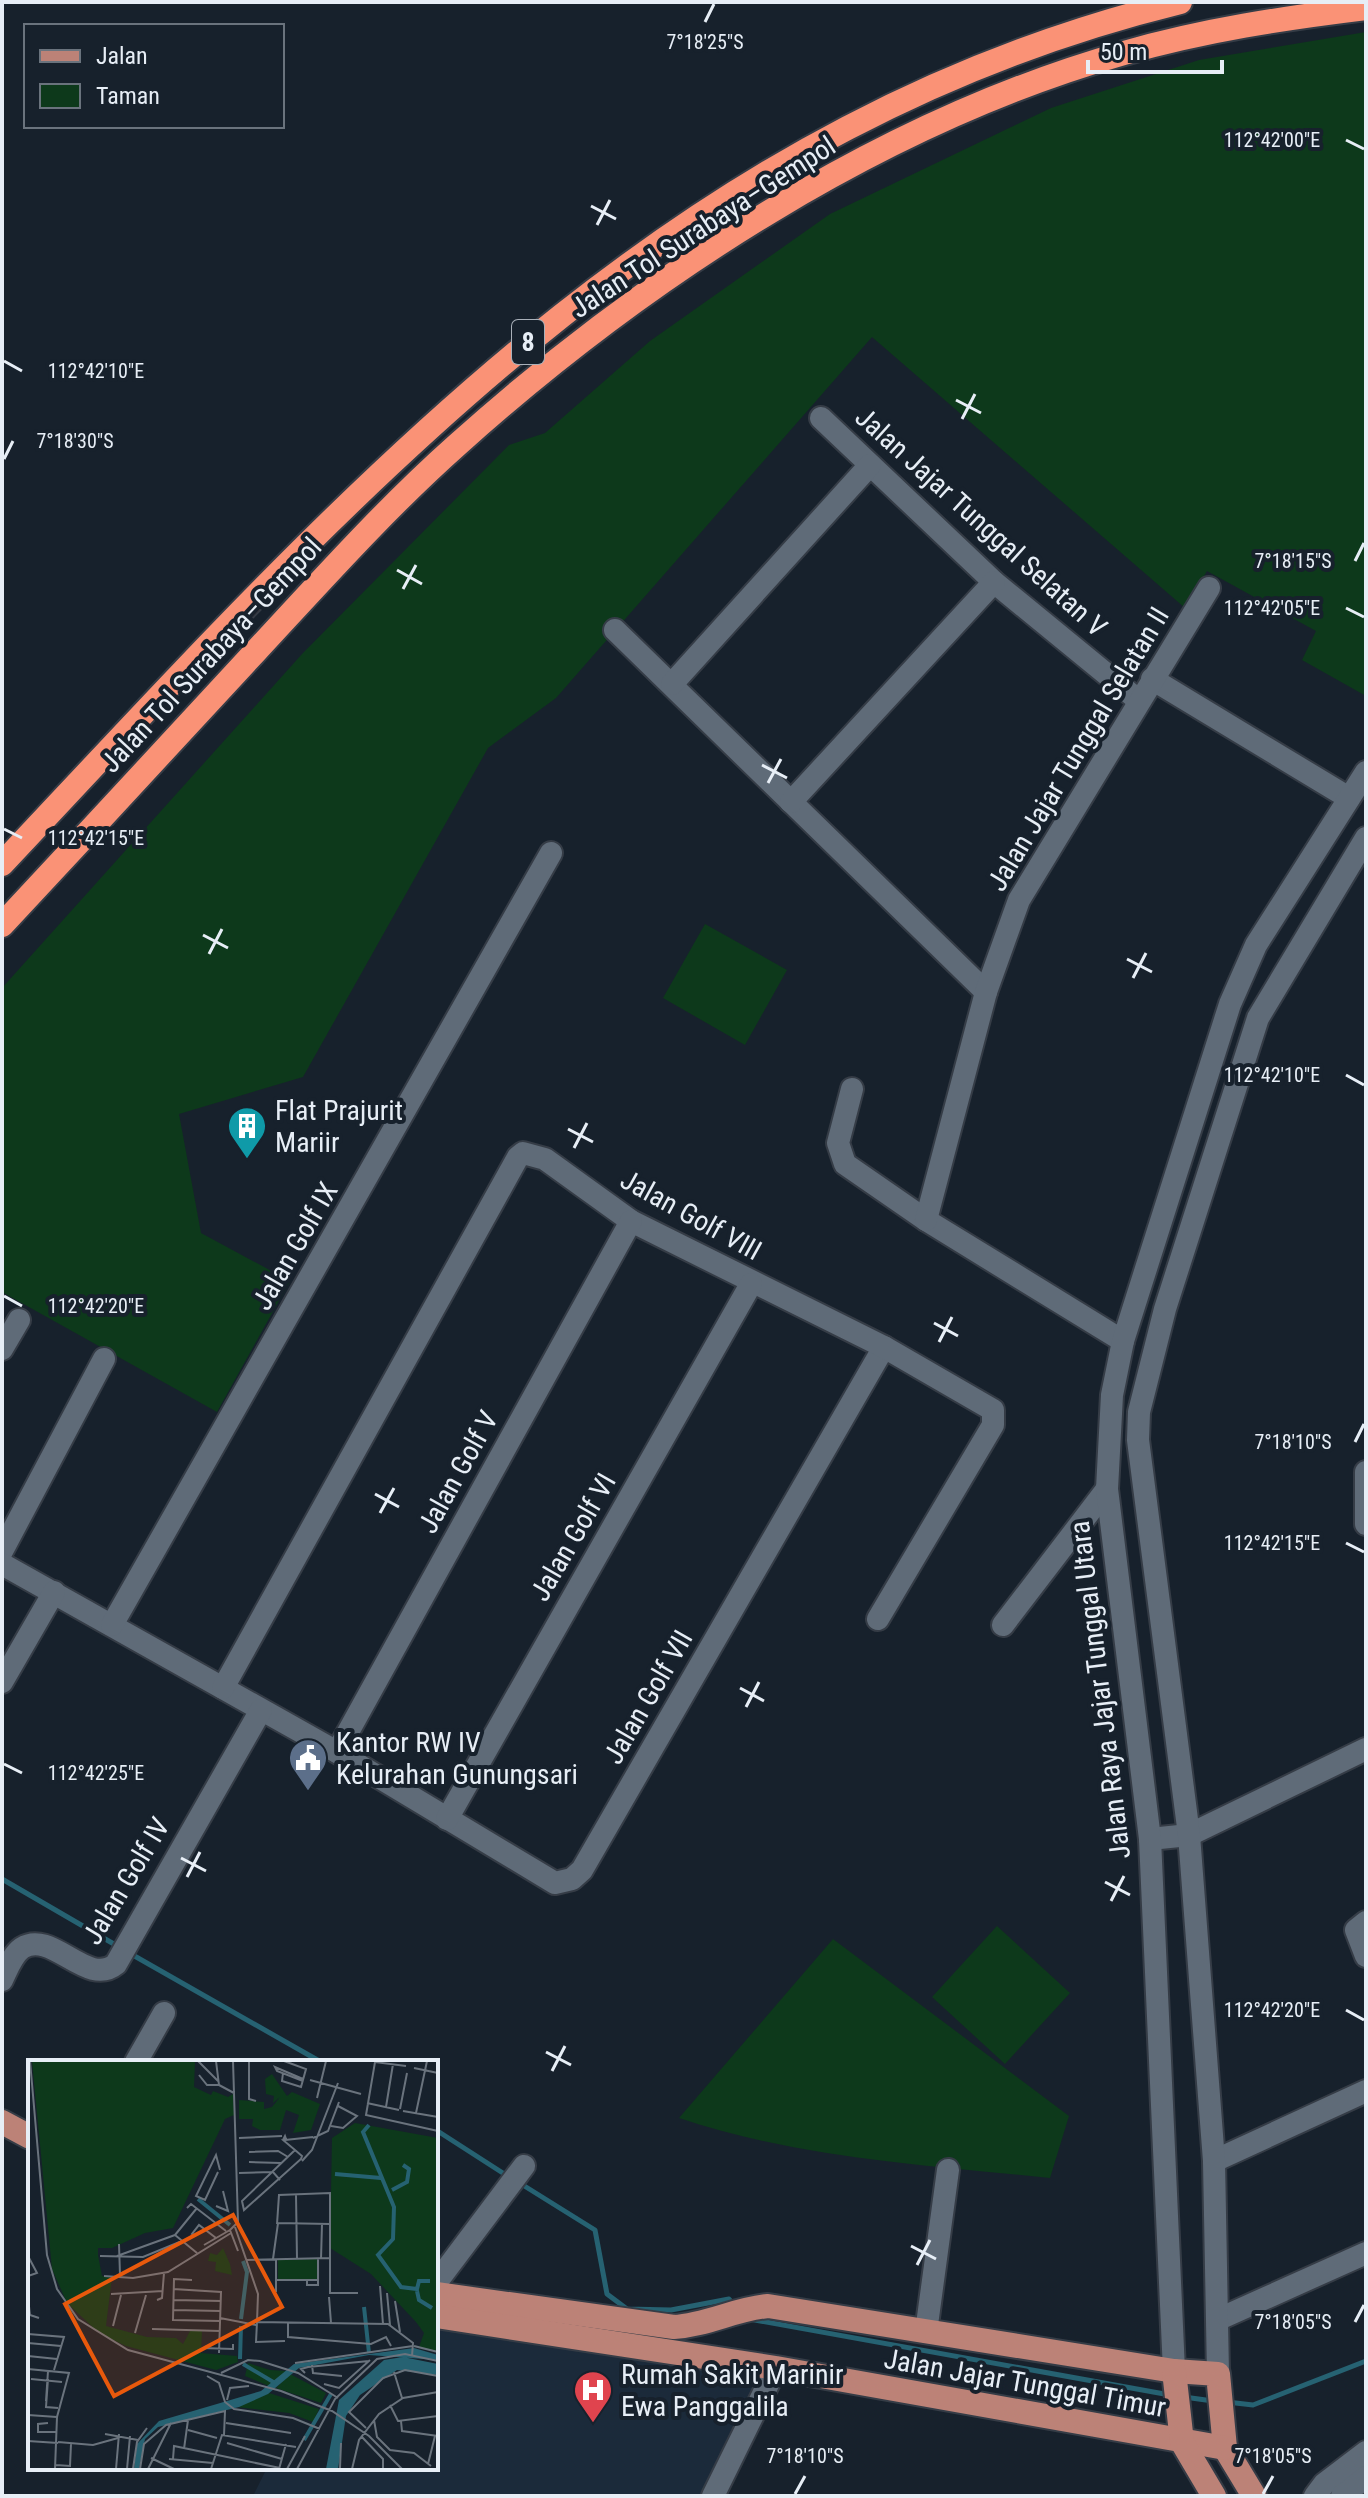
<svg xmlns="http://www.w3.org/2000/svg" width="1368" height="2498" font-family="'Roboto Condensed',sans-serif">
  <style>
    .built { fill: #1b2a3a }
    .green { fill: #0d391b }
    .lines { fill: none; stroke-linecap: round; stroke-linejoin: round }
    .stream { stroke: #266272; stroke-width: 5 }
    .minor-casing { stroke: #353c46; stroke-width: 26 }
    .major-casing { stroke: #353c46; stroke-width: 28 }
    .highway-casing { stroke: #353c46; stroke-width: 28 }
    .minor { stroke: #5f6b78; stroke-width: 22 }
    .major { stroke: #bc8277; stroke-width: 24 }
    .highway { stroke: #fa9276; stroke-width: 24 }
    .ticks { fill: none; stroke: #e7eef6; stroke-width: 3 }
    .labels { text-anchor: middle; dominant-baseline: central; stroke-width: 8; stroke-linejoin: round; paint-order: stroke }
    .shield { fill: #17212c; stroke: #a9b0b9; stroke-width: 2 }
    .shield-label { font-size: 26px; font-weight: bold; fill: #e7eef6 }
    .street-label { font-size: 28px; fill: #e7eef6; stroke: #17212c }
    .poi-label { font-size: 28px; fill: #e7eef6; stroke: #17212c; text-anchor: start }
    .inset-river { fill: none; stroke: #266272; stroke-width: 4 }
    .inset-road { fill: none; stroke: #6a737d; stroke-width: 2 }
    .view { fill: #e8590c; fill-opacity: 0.15; stroke: #e8590c; stroke-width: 4 }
    .inset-edge { fill: none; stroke: #e7eef6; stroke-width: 4 }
    .ticks-label { font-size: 20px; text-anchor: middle; fill: #e7eef6; stroke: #17212c; stroke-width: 8; stroke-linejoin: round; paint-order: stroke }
  </style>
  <rect width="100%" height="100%" fill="#17212c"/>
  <path class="built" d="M436,2328l336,51 -57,117h-462l14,-28h169z"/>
  <g class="green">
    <path d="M1366,32v664l-64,-36 14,-29 -109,-60 -22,37 -313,-271 -316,361 -68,50 -185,329 -124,37 22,119 89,48 -73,131 -215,-120v-304l300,-334 207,-209 36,-12 105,-92 180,-127 221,-106 148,-48z"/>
    <path d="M705,924l82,46 -42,75 -82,-47z"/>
    <path d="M997,1926l73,67 -65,71 -73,-67z"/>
    <path d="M833,1939l236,177 -19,62c-125,-13 -251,-20 -371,-60z"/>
  </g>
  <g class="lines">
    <g class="stream">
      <path d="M2,1879l117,68"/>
      <path d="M131,1954l190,108"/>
      <path d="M436,2130l73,47"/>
      <path d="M518,2182l77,48 12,64 20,15 44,1 58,-11 4,5"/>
      <path d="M744,2318l426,77"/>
      <path d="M1184,2397l29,4"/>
      <path d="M1227,2402l26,3 113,-44"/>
    </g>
    <g class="minor-casing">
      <g id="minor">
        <path d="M821,418l173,164 144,118"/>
        <path d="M615,630l371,362"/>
        <path d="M1152,679l197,119"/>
        <path d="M672,684l198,-219"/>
        <path d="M791,802l203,-220"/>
        <path d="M852,1089l-14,54 7,21 81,56 197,121"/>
        <path d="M926,1220l60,-228 33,-92 190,-312"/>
        <path d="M2,1349l17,-29"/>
        <path d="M1366,1472v52"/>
        <path d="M2,1551l102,-192"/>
        <path d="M2,1564l335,188 218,131 17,-4 10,-9 302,-523"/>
        <path d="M112,1625l439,-772"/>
        <path d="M1003,1625l104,-136"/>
        <path d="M2,1682l52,-90"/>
        <path d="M223,1688l295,-531 5,-4 22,6 86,62 253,126 109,63v15l-115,194"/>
        <path d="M337,1752l294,-531"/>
        <path d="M447,1819l304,-535"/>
        <path d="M1150,1839l39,-4 177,-86"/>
        <path d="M1366,1922l-10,8 10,26"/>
        <path d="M2,1980c5,-10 10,-25 20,-32 30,-19 65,40 94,16l145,-254"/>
        <path d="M136,2062l28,-49"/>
        <path d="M1214,2161l152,-70"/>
        <path d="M436,2283l88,-117"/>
        <path d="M1219,2319l147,-66"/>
        <path d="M926,2332l22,-162"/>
        <path d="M1174,2371l-24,-532 -43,-350 5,-94 11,-54 107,-337 26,-59 110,-173"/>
        <path d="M1218,2374l-4,-213 -25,-326 -51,-395 1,-28 26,-103 93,-291 108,-180"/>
        <path d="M713,2496l63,-128"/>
        <path d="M1315,2496l9,-12 42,-32"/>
        <path d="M1342,2496l24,-19"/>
      </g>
    </g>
    <g class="major-casing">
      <g id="major">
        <path d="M2,2122l28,15"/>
        <path d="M436,2294l238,33c33,-2 61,-18 94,-21l406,65 44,3 7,74 29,48"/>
        <path d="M436,2316l340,52 449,80"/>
        <path d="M1174,2371l8,71 32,54"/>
      </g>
    </g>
    <g class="highway-casing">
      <g id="highway">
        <path d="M2,864c345,-367 667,-737 1178,-862"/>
        <path d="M2,925c85,-91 169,-182 254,-274 65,-70 129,-142 201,-206 187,-168 424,-323 667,-392 80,-23 160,-35 242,-45"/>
      </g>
    </g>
    <use href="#minor" class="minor"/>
    <use href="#major" class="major"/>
    <use href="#highway" class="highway"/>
  </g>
  <path class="ticks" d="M705,22l9,-18M1346,140l18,9M591,206l25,13M597,225l13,-25M4,361l18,10M956,400l25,13M962,419l13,-25M4,459l9,-18M1355,561l9,-18M397,570l25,14M403,589l13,-24M1346,608l18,9M762,765l25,13M768,783l13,-24M4,829l18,9M203,935l25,13M209,954l13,-25M1127,959l25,13M1133,978l13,-25M1346,1075l18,10M568,1129l25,13M574,1148l13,-25M4,1296l18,10M934,1323l24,13M939,1342l13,-25M1355,1442l9,-18M375,1494l24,13M380,1513l14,-25M1346,1543l18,9M740,1688l24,13M746,1707l13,-25M4,1764l18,9M181,1858l25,13M187,1877l13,-25M1105,1882l25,13M1111,1901l13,-25M1346,2010l18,10M546,2052l25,13M552,2071l13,-25M911,2246l25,13M917,2265l13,-25M1355,2322l9,-17M795,2494l10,-18M1263,2494l10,-18"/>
  <defs>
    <g id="building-pin" transform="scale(2)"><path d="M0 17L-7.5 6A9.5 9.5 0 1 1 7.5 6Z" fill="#0f9aa8" stroke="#17212c"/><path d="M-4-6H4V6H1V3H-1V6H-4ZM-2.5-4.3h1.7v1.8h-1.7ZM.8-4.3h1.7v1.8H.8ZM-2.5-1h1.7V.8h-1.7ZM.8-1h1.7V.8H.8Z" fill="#fff"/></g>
    <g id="civic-pin" transform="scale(2)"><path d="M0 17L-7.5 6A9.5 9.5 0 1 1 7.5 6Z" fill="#5c6f8a" stroke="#17212c"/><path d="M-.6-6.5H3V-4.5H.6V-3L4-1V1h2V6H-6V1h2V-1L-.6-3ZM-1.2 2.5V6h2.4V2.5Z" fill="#fff"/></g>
    <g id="hospital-pin" transform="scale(2)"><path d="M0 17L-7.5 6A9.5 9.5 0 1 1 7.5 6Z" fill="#e0444e" stroke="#17212c"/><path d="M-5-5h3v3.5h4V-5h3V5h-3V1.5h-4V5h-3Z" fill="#fff"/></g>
  </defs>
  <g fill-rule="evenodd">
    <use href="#building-pin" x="247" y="1126"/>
    <use href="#civic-pin" x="308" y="1758"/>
    <use href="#hospital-pin" x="593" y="2390"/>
  </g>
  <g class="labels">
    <rect class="shield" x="512" y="320" width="32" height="44" rx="6"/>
    <g class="shield-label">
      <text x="528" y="342">8</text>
    </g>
    <g class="street-label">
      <text transform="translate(703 227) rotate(-33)">Jalan Tol Surabaya–Gempol</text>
      <text transform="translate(981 522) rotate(42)">Jalan Jajar Tunggal Selatan V</text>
      <text transform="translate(211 655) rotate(-47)">Jalan Tol Surabaya–Gempol</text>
      <text transform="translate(1078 749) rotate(-59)">Jalan Jajar Tunggal Selatan II</text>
      <text transform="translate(691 1215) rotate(29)">Jalan Golf VIII</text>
      <text transform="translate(295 1246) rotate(-60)">Jalan Golf IX</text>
      <text transform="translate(458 1472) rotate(-61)">Jalan Golf V</text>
      <text transform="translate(573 1537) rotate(-60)">Jalan Golf VI</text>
      <text transform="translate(1100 1690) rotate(-97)">Jalan Raya Jajar Tunggal Utara</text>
      <text transform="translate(648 1697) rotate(-60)">Jalan Golf VII</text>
      <text transform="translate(126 1881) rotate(-59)">Jalan Golf IV</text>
      <text transform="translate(1025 2383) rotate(10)">Jalan Jajar Tunggal Timur</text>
    </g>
    <g class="poi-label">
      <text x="275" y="1110">Flat Prajurit<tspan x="275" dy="32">Mariir</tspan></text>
      <text x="336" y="1742">Kantor RW IV<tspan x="336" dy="32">Kelurahan Gunungsari</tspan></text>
      <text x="621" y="2374">Rumah Sakit Marinir<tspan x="621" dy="32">Ewa Panggalila</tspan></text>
    </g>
  </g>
  <g transform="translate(28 2060)">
    <rect width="410" height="410" fill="#17212c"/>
    <path d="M4,1h163l-1,26 17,8 2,-4 15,6 5,-3 1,21 -9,4 -52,109 -28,5 -33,15h-14v7l4,21 10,1 -6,49 41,11 29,1 7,6 7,-13h12l-1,22 36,3 1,6 -22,8 -90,-24 -27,-13 -32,-30 -15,-34zM244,14l15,22 5,-4 28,12 -9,26 -18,3 6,-18 -13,-5 -6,20h-20l-8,-4 1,-7h-14v-19l25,2v7l8,-2 8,-10 -7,6 1,-7 -8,-2 -1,-15zM327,63l83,15v214l-19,-5 5,-14 -8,-11 -45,-48 -41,-26 2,-110zM195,188l7,16 2,11 -17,-4 1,-9 -8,-1 2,-8 7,2zM289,199v20h-39v-19zM220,303l22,7 16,1 -17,15 -24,-10zM262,314l36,19 -5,10 -45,-15zM241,333l50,16 -6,13 -24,-9 -52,-6z" fill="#0d391b"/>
    <path d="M386,288l24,7v5l-69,-5 -70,13 -31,26 -29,13 -81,20 -13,12 -6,30h-5l3,-25 22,-23 102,-30 33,-27zM375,297l35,7v11l-41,-5 -37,25 -14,21 -8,53h-12l13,-69 45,-40z" fill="#266272"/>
    <path class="inset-river" d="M341,65l-6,7 31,75 -1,32 -15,16 23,32 16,2 2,-8h11M307,114l46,4M364,130l15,-8 2,-13 -6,-4M170,139l32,26M389,231l2,9 13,8M336,247l5,46M213,259l6,-47 -4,-11M212,299l1,-33M215,304l32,19M276,380l27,-46"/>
    <path class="inset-road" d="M2,1l17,194 10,34 21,30 50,31 153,41 51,20 37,25 33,33M170,1l20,20M188,1l3,24 15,8M205,1l5,161 -8,8 8,21M221,1v38l7,2M378,6l-31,-4 -9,53 72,16M386,8l24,5M255,13l-1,8 19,6 5,-18 -22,-8M171,15l8,10h12M282,20l51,14M275,21l-26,-10 -2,-4 28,12M289,38l9,-37M339,43l32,7M358,47l7,-43M372,49l7,-36M375,51l35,6M388,53l11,-52M303,66l12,2 14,-12 -19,-10M211,78l43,-2M285,78l15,-7 11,-29M255,80l2,-4 1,3 -3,1 12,10 7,6 -1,3 -57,51 -2,-9 53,-51M257,80l28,-3M221,92l29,-1 10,6M274,101l10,-11 26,-67M221,102l32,1M190,112l-13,28 -9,-4 20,-41 4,15M211,113l34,-1 7,8M268,135l1,64M188,146l12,5 -5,-20M159,148l4,-4 35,27M249,164l2,-29 51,-2v100h28M207,167l23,67 -1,28 131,2 25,19 -1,13M147,175l22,-27M147,175l22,18M168,176l-4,-2 7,-9 17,13M91,184l1,31M176,185l26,-15M0,196l9,17 -9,3M72,196l43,1 39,-16M89,196l58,-21M245,199l5,-36 52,1M248,199v33M293,199l1,-35M218,200l84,-2M76,216l29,2 35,-6 63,-39M164,220l-18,-1 -1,41 47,1M248,220h42M279,220v5h11v-26M352,226l3,38M145,229l48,3 -2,61M359,233l3,32M83,234l52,-3M301,237l2,26M0,238l2,17 9,3M129,240l5,-2 2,-25M146,240l47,1M367,241l5,31M146,250l46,1M192,258l36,7M229,262l-1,20 29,-1M260,263v14l83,7 15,-7 5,9M85,266l8,-31M124,269l68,2M107,273l11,-38M0,274l36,3 -10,33M0,283l33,3M386,286l24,6M174,288l31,1v-5M0,296l29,3M267,303l118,-17M284,305l1,8 29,3M0,309l41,4 -12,44 -2,52M366,312l8,26M193,313l27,-13 12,1 38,12 40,25M277,313l-4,-4 7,-2 61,-6M179,316l12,7 6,19 9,7 59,9 27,11M3,319l31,3M20,319l-2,28 12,1M296,324l15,4 31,-28M199,340l3,-12 19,-2M18,341l2,-30M362,345l8,16 40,-5M0,355l29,2M346,360l3,17 13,13 24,3 17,13M373,361l1,10 36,5M20,363l-10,1v8h18M198,363l65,10M338,368l-17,-16 34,-34 22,-8 33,6M160,370l29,8M77,374l33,6M333,376l22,23v10M0,381l30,2M30,382l35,3 25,-7M199,383l55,16M156,389l4,-29M123,398l23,11M141,399l44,4M145,399l1,-13 106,22M400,404l7,-28M28,405l14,1 1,-22M312,408l1,-25M88,409l3,-35M99,409l3,-33M105,409l4,-27 10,-14M112,409l4,-25 22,-19 59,-14 -1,24M120,409l23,-46M183,409l11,-34 74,12M251,409l7,-25M259,409l18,-33M269,409l38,-70 42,-40 28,-5 33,7M324,409l7,-29 20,-26 24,-16 35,-6"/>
    <path class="view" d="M205,155l49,92 -168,89 -49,-92z"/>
    <rect width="410" height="410" class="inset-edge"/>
  </g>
  <g class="ticks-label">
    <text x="705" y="49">7°18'25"S</text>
    <text x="1272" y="147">112°42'00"E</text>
    <text x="96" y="378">112°42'10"E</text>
    <text x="75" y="448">7°18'30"S</text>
    <text x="1293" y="568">7°18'15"S</text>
    <text x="1272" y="615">112°42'05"E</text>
    <text x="96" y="845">112°42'15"E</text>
    <text x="1272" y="1082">112°42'10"E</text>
    <text x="96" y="1313">112°42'20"E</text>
    <text x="1293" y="1449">7°18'10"S</text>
    <text x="1272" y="1550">112°42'15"E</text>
    <text x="96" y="1780">112°42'25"E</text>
    <text x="1272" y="2017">112°42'20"E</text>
    <text x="1293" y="2329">7°18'05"S</text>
    <text x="805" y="2463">7°18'10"S</text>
    <text x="1273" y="2463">7°18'05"S</text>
  </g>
  <rect width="1368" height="2498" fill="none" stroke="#e7eef6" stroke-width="8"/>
  <rect x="24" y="24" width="260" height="104" fill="#17212c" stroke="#6a737d" stroke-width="2"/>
  <rect x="40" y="50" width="40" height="12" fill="#bc8277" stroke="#6a737d" stroke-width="2"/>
  <text x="96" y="64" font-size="24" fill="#e7eef6">Jalan</text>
  <rect x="40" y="84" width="40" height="24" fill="#0d391b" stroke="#6a737d" stroke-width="2"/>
  <text x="96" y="104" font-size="24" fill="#e7eef6">Taman</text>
  <path d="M1088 60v12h134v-12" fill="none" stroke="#e7eef6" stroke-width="4"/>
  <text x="1100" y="60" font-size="24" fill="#e7eef6" stroke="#17212c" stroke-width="6" paint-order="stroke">50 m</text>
</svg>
